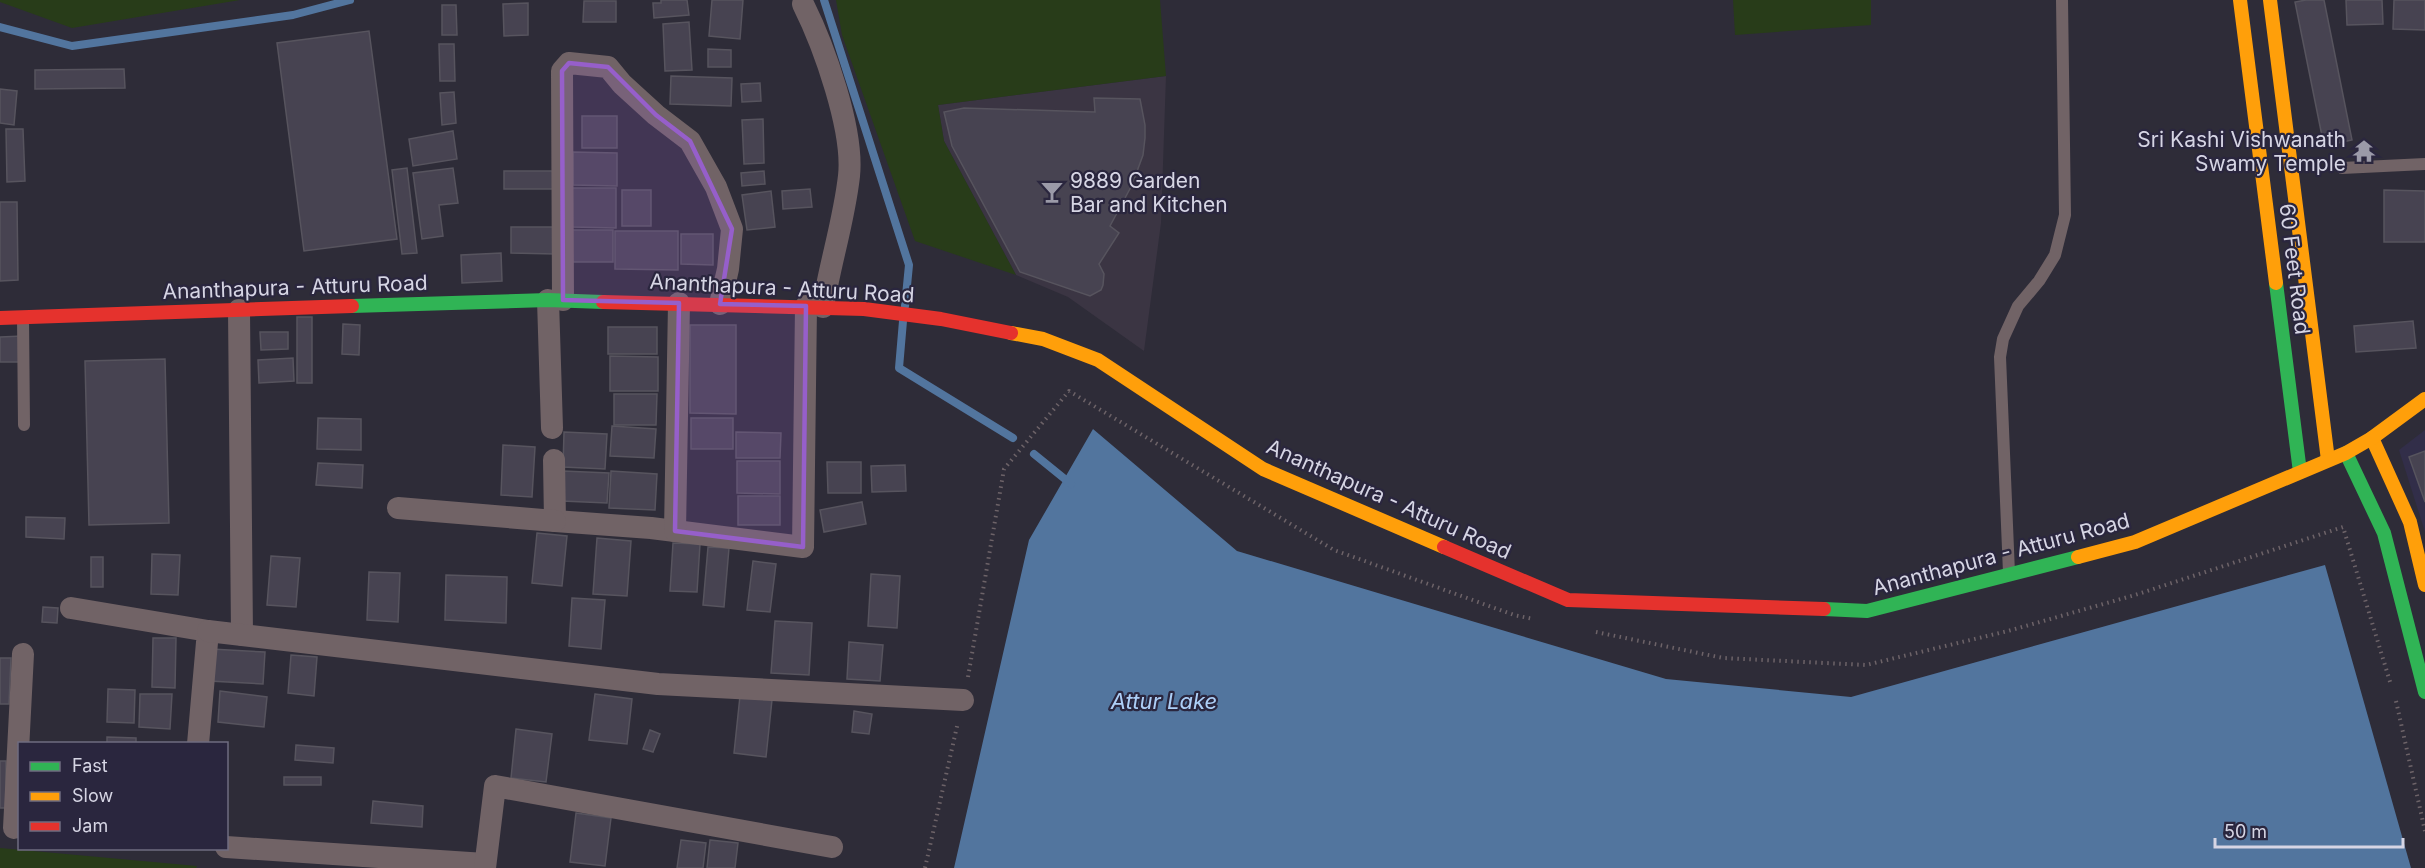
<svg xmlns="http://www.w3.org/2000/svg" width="2425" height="868" font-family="Inter,sans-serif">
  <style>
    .commercial { fill: #3b3543 }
    .built { fill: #322e49 }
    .green { fill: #283c19 }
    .water { fill: #52759e }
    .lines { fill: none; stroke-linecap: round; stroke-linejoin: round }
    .stream { stroke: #52759e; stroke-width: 8 }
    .building { fill: #474351; stroke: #57545e; stroke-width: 1.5 }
    .path { stroke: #6d6368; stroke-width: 4; stroke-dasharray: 1.5 4.5; stroke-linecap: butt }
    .lane { stroke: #716366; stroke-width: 12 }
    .street { stroke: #716366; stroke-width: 22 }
    .fast { stroke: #30b455; stroke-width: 14 }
    .slow { stroke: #ff9f0a; stroke-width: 14 }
    .jam { stroke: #e5322d; stroke-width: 14 }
    .marked { fill: #965fca; fill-opacity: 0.2; stroke: #965fca; stroke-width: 4.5; stroke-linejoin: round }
    .labels { text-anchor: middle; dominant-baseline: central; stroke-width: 4.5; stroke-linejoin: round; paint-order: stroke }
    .poi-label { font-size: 21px; fill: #d6d5e4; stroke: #2a263e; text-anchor: end }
    .street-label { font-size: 21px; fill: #d6d5e4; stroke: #2a263e }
    .water-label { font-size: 22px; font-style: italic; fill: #adcff7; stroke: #2a263e }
  </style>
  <rect width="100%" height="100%" fill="#2e2c38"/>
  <path class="commercial" d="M1166,76l-5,147 -17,128 -76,-54 -52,-22 -72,-134 -6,-36z"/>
  <path class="built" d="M2425,430v102l-26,-82z"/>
  <g class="green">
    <path d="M0,0h240l-168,28 -72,-26z"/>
    <path d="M836,0h324l6,76 -228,29 6,36 72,134 -101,-34 -73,-206z"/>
    <path d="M1733,0h138v25l-136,10z"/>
    <path d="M0,848l197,18 -1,2h-196z"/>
  </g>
  <path class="water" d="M1093,429l144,122 429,128 185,18 474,-132 86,303h-1457l75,-328z"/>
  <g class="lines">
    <g class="stream">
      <path d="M824,0l85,265 -4,41"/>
      <path d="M0,27l72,19 221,-31 57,-15"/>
      <path d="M903,321l-4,47 114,70"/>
      <path d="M1034,454l37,30"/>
    </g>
  </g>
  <g class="building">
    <path d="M661,0h26l2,15 -35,3 -1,-15h8z"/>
    <path d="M712,0h31l-3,39 -31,-3z"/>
    <path d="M2306,0h18l28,140 -28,6 -29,-144z"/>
    <path d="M2346,0h36l1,24 -36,1z"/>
    <path d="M2394,0h31v30l-32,-1z"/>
    <path d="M584,1h32v21h-33z"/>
    <path d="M528,3v32l-24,1 -1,-32z"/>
    <path d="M442,5h14l1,30h-15z"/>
    <path d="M689,22l3,48 -27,1 -2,-47z"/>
    <path d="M369,31l28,208 -93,12 -27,-208z"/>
    <path d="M439,44h15l1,37h-15z"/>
    <path d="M708,49l23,1v17h-23z"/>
    <path d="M124,69l1,19 -90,1v-19z"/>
    <path d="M671,76l61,2 -1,28 -61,-2z"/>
    <path d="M760,83l1,18 -19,1 -1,-18z"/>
    <path d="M0,89l17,2 -3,34 -14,-2z"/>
    <path d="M454,92l2,31 -14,2 -2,-32z"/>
    <path d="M1094,98l46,1 5,26v13l-2,17 -11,30 -22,41 9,7 -20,31 5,10 -1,11 -2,5 -11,6 -70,-24 -68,-126 -8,-34 20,-4 131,4z"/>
    <rect x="582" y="116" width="35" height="32"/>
    <path d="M763,119l1,44 -20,1 -2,-44z"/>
    <path d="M6,129h17l2,52 -18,1z"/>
    <path d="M453,131l4,28 -44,7 -4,-27z"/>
    <path d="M573,152l44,1v33l-44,-1z"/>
    <path d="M407,168l10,85 -15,1 -10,-84z"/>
    <path d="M453,168l5,35 -19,2 4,31 -21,3 -9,-66z"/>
    <rect x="504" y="171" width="49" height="18"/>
    <path d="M764,171l1,13 -23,2 -1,-13z"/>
    <path d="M572,188h44v40l-44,-1z"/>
    <path d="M810,189l2,18 -29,2 -1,-18z"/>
    <rect x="622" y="190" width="29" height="36"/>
    <path d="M2384,190l41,1v51h-41z"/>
    <path d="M771,191l4,36 -28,3 -5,-35z"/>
    <path d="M0,202h17l1,78 -18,1z"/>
    <path d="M511,227h45l-1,27 -44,-1z"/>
    <rect x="568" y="230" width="45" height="32"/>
    <path d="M615,231h63v39l-63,-1z"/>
    <path d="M681,234h32v31l-32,-1z"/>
    <path d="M501,253l1,28 -40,2 -1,-28z"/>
    <rect x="297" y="317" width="15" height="66"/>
    <path d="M2413,321l3,27 -60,4 -2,-26z"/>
    <path d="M343,324l17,1 -1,30 -17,-1z"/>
    <path d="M690,325h46v89l-46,-1z"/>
    <rect x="608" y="327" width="49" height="27"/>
    <path d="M260,332h28v17l-27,1z"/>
    <path d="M22,336l-2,26h-20v-25z"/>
    <path d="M610,356l48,1v34h-48z"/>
    <path d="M293,358l1,23 -35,2 -1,-23z"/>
    <path d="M165,359l4,164 -80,2 -4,-164z"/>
    <path d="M614,394h43l-1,31h-42z"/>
    <path d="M318,418l43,1v31l-44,-1z"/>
    <rect x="691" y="418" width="42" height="31"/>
    <path d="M612,426l44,3 -2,29 -44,-2z"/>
    <path d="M564,432l43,2 -2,35 -42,-2z"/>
    <path d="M736,432l45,1 -1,25h-44z"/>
    <path d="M503,445l32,2 -3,50 -31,-2z"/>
    <path d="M2425,451v51l-16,-45z"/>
    <path d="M737,461h43v33l-43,-1z"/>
    <path d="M827,462h34v31h-33z"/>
    <path d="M318,463l45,2 -1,23 -46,-3z"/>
    <path d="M905,465l1,26 -34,1 -1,-26z"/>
    <path d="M563,471l46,2 -2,30 -45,-2z"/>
    <path d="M611,471l46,3 -2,36 -46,-2z"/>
    <rect x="738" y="496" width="42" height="29"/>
    <path d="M862,502l4,22 -42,8 -4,-22z"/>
    <path d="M26,517l39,1 -1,21 -38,-2z"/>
    <path d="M537,533l30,3 -5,50 -30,-3z"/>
    <path d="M597,538l34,3 -4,55 -34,-2z"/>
    <path d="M673,543l27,1 -3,48 -27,-1z"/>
    <path d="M708,547l21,1 -5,59 -21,-2z"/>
    <path d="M152,554l28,1 -2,40 -27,-1z"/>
    <path d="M271,556l29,2 -4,49 -29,-2z"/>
    <rect x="91" y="557" width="12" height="30"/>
    <path d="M753,561l23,3 -6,48 -23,-2z"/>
    <path d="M369,572l31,1 -2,49 -31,-2z"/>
    <path d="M871,574l29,2 -3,52 -29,-2z"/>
    <path d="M446,575l61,2 -1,46 -61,-3z"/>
    <path d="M572,598l33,2 -4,49 -32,-3z"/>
    <path d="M43,607l15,1 -1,15 -15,-1z"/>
    <path d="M775,621l37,2 -3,52 -38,-2z"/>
    <path d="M153,638h23l-1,50 -23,-1z"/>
    <path d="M849,642l34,3 -3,36 -33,-2z"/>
    <path d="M211,649l54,3 -2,32 -54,-3z"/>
    <path d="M291,655l26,2 -3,39 -26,-3z"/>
    <path d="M0,658h11l-2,46h-9z"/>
    <path d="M108,689l27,1 -1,33 -27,-1z"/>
    <path d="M220,691l47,6 -3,30 -46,-5z"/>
    <path d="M140,694h32l-2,35 -31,-2z"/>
    <path d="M595,694l37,5 -5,45 -38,-4z"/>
    <path d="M740,696l32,4 -6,57 -32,-4z"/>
    <path d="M854,711l18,3 -3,20 -17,-2z"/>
    <path d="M516,729l36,5 -6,48 -35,-4z"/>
    <path d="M650,730l10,4 -7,18 -10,-3z"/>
    <path d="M107,737l29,1v6h-29z"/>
    <path d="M296,745l38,3 -1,15 -38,-3z"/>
    <rect x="0" y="761" width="6" height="47"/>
    <rect x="284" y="777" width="37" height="8"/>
    <path d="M373,801l50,5 -1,21 -51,-4z"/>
    <path d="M576,813l35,5 -6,48 -35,-4z"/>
    <path d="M681,840l25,3 -3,25h-26z"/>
    <path d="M710,840l28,3 -3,25h-28z"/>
  </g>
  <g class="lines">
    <g class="path">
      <path d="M1596,632l127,26 143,7 142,-34 127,-36 208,-68 48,158"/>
      <path d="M968,677l36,-208 65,-78 265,159 180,65 19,4"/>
      <path d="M2396,701l29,130"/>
      <path d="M925,868l33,-146"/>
    </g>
    <g class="lane">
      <path d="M2342,168l83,-4"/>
      <path d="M23,318l1,107"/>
      <path d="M2009,573l-9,-216 3,-18 15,-33 21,-25 16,-26 10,-40 -3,-215"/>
    </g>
    <g class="street">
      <path d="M803,4c21,42 51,126 46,172 -5,45 -19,87 -26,131"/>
      <path d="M548,300l4,128"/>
      <path d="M563,300l-1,-229 7,-8 39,4 14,17 34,31 34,26 26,46 16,42 -4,40 -8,35"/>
      <path d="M239,310l3,325"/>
      <path d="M554,460l1,61 96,7 152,19 3,-241"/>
      <path d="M398,508l157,13"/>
      <path d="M675,531l4,-228"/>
      <path d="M71,608l137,23 -10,113"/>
      <path d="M208,631l450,53 305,16"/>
      <path d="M14,828l9,-174"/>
      <path d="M226,847l259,17"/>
      <path d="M485,868l10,-82 337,61"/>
    </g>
    <g class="fast">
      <path d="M2276,283l24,189"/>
      <path d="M352,306l196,-6 55,2"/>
      <path d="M2346,453l38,80 41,159"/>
      <path d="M1824,609l43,2 211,-54"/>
    </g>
    <g class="slow">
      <path d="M2240,0l36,283"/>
      <path d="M2270,0l58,460"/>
      <path d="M1011,333l32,6 55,21 165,109 181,78"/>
      <path d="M2372,438l38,84 15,63"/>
      <path d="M2078,557l57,-15 211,-89 26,-15 53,-39"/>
    </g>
    <g class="jam">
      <path d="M603,302l261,7 77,10 70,14"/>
      <path d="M0,318l352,-12"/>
      <path d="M1444,547l124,53 256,9"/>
    </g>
  </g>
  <path class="marked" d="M569,63l39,4 48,48 34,26 42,88 -12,75 86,2 -3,241 -128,-16 4,-228 -116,-3 -1,-229z"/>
  <defs>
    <g id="temple-bare" transform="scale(1.8)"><path d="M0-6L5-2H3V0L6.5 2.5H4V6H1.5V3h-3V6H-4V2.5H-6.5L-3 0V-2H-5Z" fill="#9b9aa8" stroke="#2a263e" stroke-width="2.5" paint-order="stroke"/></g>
    <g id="bar-bare" transform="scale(1.8)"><path d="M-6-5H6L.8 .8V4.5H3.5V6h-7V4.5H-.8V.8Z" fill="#9b9aa8" stroke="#2a263e" stroke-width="2.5" paint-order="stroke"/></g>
  </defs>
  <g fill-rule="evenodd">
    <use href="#temple-bare" x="2364" y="151"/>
    <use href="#bar-bare" x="1052" y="192"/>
  </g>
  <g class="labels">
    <g class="poi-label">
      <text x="2346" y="139">Sri Kashi Vishwanath<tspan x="2346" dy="24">Swamy Temple</tspan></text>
      <text x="1070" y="180" text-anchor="start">9889 Garden<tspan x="1070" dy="24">Bar and Kitchen</tspan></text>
    </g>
    <g class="street-label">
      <text transform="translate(2295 269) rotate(83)">60 Feet Road</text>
      <text transform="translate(295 287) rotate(-2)">Ananthapura - Atturu Road</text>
      <text transform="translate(782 288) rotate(3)">Ananthapura - Atturu Road</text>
      <text transform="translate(1389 499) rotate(24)">Ananthapura - Atturu Road</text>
      <text transform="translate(2001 554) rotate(-15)">Ananthapura - Atturu Road</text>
    </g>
    <g class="water-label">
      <text x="1164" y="701">Attur Lake</text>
    </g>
  </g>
  <rect x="18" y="742" width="210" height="108" fill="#2a263e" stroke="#6f6c80" stroke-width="1.5"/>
  <rect x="30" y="762" width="30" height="9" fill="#30b455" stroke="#6f6c80" stroke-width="1.5"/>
  <text x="72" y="772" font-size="18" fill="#d6d5e4">Fast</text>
  <rect x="30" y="792" width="30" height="9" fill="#ff9f0a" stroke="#6f6c80" stroke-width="1.5"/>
  <text x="72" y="802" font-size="18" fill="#d6d5e4">Slow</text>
  <rect x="30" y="822" width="30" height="9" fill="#e5322d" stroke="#6f6c80" stroke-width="1.5"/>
  <text x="72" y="832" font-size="18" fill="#d6d5e4">Jam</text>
  <path d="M2215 838v9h188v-9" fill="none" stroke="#d6d5e4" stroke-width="3"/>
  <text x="2224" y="838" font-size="18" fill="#d6d5e4" stroke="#2a263e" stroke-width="4.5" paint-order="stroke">50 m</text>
</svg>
